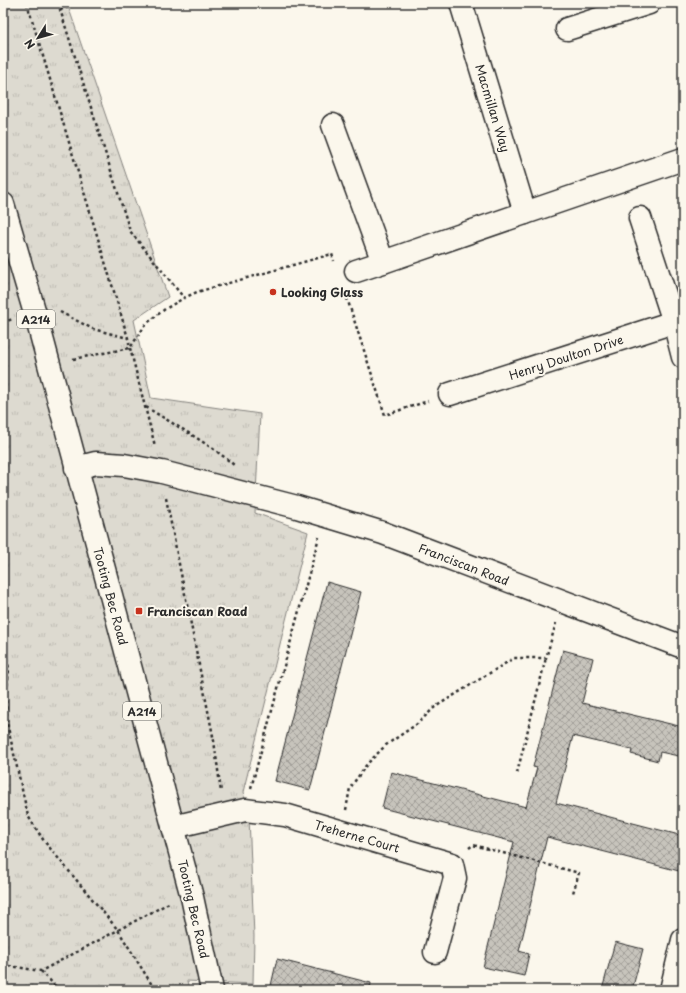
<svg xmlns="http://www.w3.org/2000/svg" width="686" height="993" font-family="'Playpen Sans',sans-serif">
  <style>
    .park { fill: url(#park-tufts); stroke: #84827e }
    .building { fill: url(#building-cross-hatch); stroke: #2b2b2b }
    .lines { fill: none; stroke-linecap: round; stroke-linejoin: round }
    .minor-casing { stroke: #2b2b2b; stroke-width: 25 }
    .highway-casing { stroke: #2b2b2b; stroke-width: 25 }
    .path { stroke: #2b2b2b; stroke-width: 2.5; stroke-dasharray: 3 3; stroke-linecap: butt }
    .minor { stroke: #fbf7ec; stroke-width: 22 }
    .highway { stroke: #fbf7ec; stroke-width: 22 }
    .poi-dot { fill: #c8321e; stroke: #fbf7ec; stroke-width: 1.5 }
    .labels { text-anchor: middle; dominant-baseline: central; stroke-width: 4; stroke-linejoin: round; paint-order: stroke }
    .shield { fill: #fbf7ec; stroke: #696865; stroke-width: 1 }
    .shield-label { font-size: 11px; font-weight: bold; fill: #2b2b2b }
    .street-label { font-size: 12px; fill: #2b2b2b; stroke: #fbf7ec }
    .poi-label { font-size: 12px; font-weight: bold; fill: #2b2b2b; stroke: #fbf7ec; text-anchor: start }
  </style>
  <defs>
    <pattern id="park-tufts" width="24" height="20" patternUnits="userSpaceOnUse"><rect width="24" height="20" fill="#dddad0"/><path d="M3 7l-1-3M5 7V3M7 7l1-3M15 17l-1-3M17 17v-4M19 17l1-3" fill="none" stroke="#bebbb3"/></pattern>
    <pattern id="building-cross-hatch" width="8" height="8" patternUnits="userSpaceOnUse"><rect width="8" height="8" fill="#c7c4bc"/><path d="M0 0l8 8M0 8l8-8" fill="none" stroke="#a29f99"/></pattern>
  </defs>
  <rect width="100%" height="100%" fill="#fbf7ec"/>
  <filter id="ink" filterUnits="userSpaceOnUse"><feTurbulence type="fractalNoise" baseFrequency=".025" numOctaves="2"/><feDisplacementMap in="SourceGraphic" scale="8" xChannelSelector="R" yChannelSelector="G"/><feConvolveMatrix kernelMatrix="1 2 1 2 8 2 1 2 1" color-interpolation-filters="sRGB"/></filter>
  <g filter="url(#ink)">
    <path class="park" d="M3,3h64l101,294 -34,23 17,78 109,16 -5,99 53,19 -65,260 6,25 5,119 -1,48 -66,-3 2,9h-186z"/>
    <g class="building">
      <path d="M327,582l34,10 -51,198 -35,-9z"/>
      <path d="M563,650l30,8 -11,45 101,24v30l-23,-5 -2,9 -27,-7 1,-4 -59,-14 -17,67 127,33v36l-136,-35 -28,114 10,3 -5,22 -41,-9 31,-125 -132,-34 9,-36 135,35 11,-39 -4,-1z"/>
      <path d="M615,942l28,7 -11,41h-30z"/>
      <path d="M277,959l94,24 -1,7h-100z"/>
    </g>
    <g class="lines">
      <g class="minor-casing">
        <g id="minor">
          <path d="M461,3l64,210 158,-54"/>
          <path d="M567,29l82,-26"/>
          <path d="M333,125l50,137"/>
          <path d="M640,218l34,104 9,35"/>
          <path d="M356,271l27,-9 142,-49"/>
          <path d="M450,394l233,-75"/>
          <path d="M76,468l20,-5 28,2 38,7 135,35 86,26 300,114"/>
          <path d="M173,827l72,-17 40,5 167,49 3,14 -20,74"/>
          <path d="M671,990l12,-50"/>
        </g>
      </g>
      <g class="highway-casing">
        <path id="highway" d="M3,204l36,123 153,570 20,93"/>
      </g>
      <g class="path">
        <path d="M27,3l101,335 2,10 25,98"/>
        <path d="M58,3l72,228 54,67"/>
        <path d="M60,10l21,-7"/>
        <path d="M345,292l40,123 43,-14"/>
        <path d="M60,312l33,17 35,9"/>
        <path d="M3,323l9,-4"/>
        <path d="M73,359l57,-11 16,-24 19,-15 19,-11 13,-6 135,-38 2,7"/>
        <path d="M146,407c30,19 61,35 88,58"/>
        <path d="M166,498l48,243 7,51"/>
        <path d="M3,641l6,28 -3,27 1,27 21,93 16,25 74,89 34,55 7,5"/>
        <path d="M3,692l3,-6"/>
        <path d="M517,773l29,-115"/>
        <path d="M251,788l68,-251"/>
        <path d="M346,810l4,-22 17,-24 19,-19 31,-21 18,-17 79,-49h32l10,-35"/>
        <path d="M469,848l4,-3 106,28 -6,20"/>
        <path d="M3,965l38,6 128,-68"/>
        <path d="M41,971l18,19"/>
      </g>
      <use href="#minor" class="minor"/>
      <use href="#highway" class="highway"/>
    </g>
  </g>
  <g class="poi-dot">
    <circle cx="273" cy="292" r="4"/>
    <rect x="135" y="607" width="8" height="8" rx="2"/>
  </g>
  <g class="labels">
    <g class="shield">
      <rect x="17" y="310" width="38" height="18" rx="3"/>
      <rect x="123" y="702" width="38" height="18" rx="3"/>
    </g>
    <g class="shield-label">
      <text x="36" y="319">A214</text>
      <text x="142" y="711">A214</text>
    </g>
    <g class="street-label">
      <text transform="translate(493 108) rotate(73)">Macmillan Way</text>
      <text transform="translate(566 357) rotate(-18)">Henry Doulton Drive</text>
      <text transform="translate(464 564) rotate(21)">Franciscan Road</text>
      <text transform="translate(111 596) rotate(75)">Tooting Bec Road</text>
      <text transform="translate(357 836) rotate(16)">Treherne Court</text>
      <text transform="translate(194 909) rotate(77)">Tooting Bec Road</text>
    </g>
    <g class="poi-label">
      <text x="281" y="292">Looking Glass</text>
      <text x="147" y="611">Franciscan Road</text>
    </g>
  </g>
  <rect width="686" height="993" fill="none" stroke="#fbf7ec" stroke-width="16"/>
  <rect x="8" y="8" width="670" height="977" fill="none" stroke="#2b2b2b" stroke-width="1.5" filter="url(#ink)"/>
  <g transform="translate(38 38) rotate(233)" stroke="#fbf7ec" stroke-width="3" paint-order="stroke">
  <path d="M0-3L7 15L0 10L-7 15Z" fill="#2b2b2b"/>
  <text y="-6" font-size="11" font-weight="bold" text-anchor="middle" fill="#2b2b2b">N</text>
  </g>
</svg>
